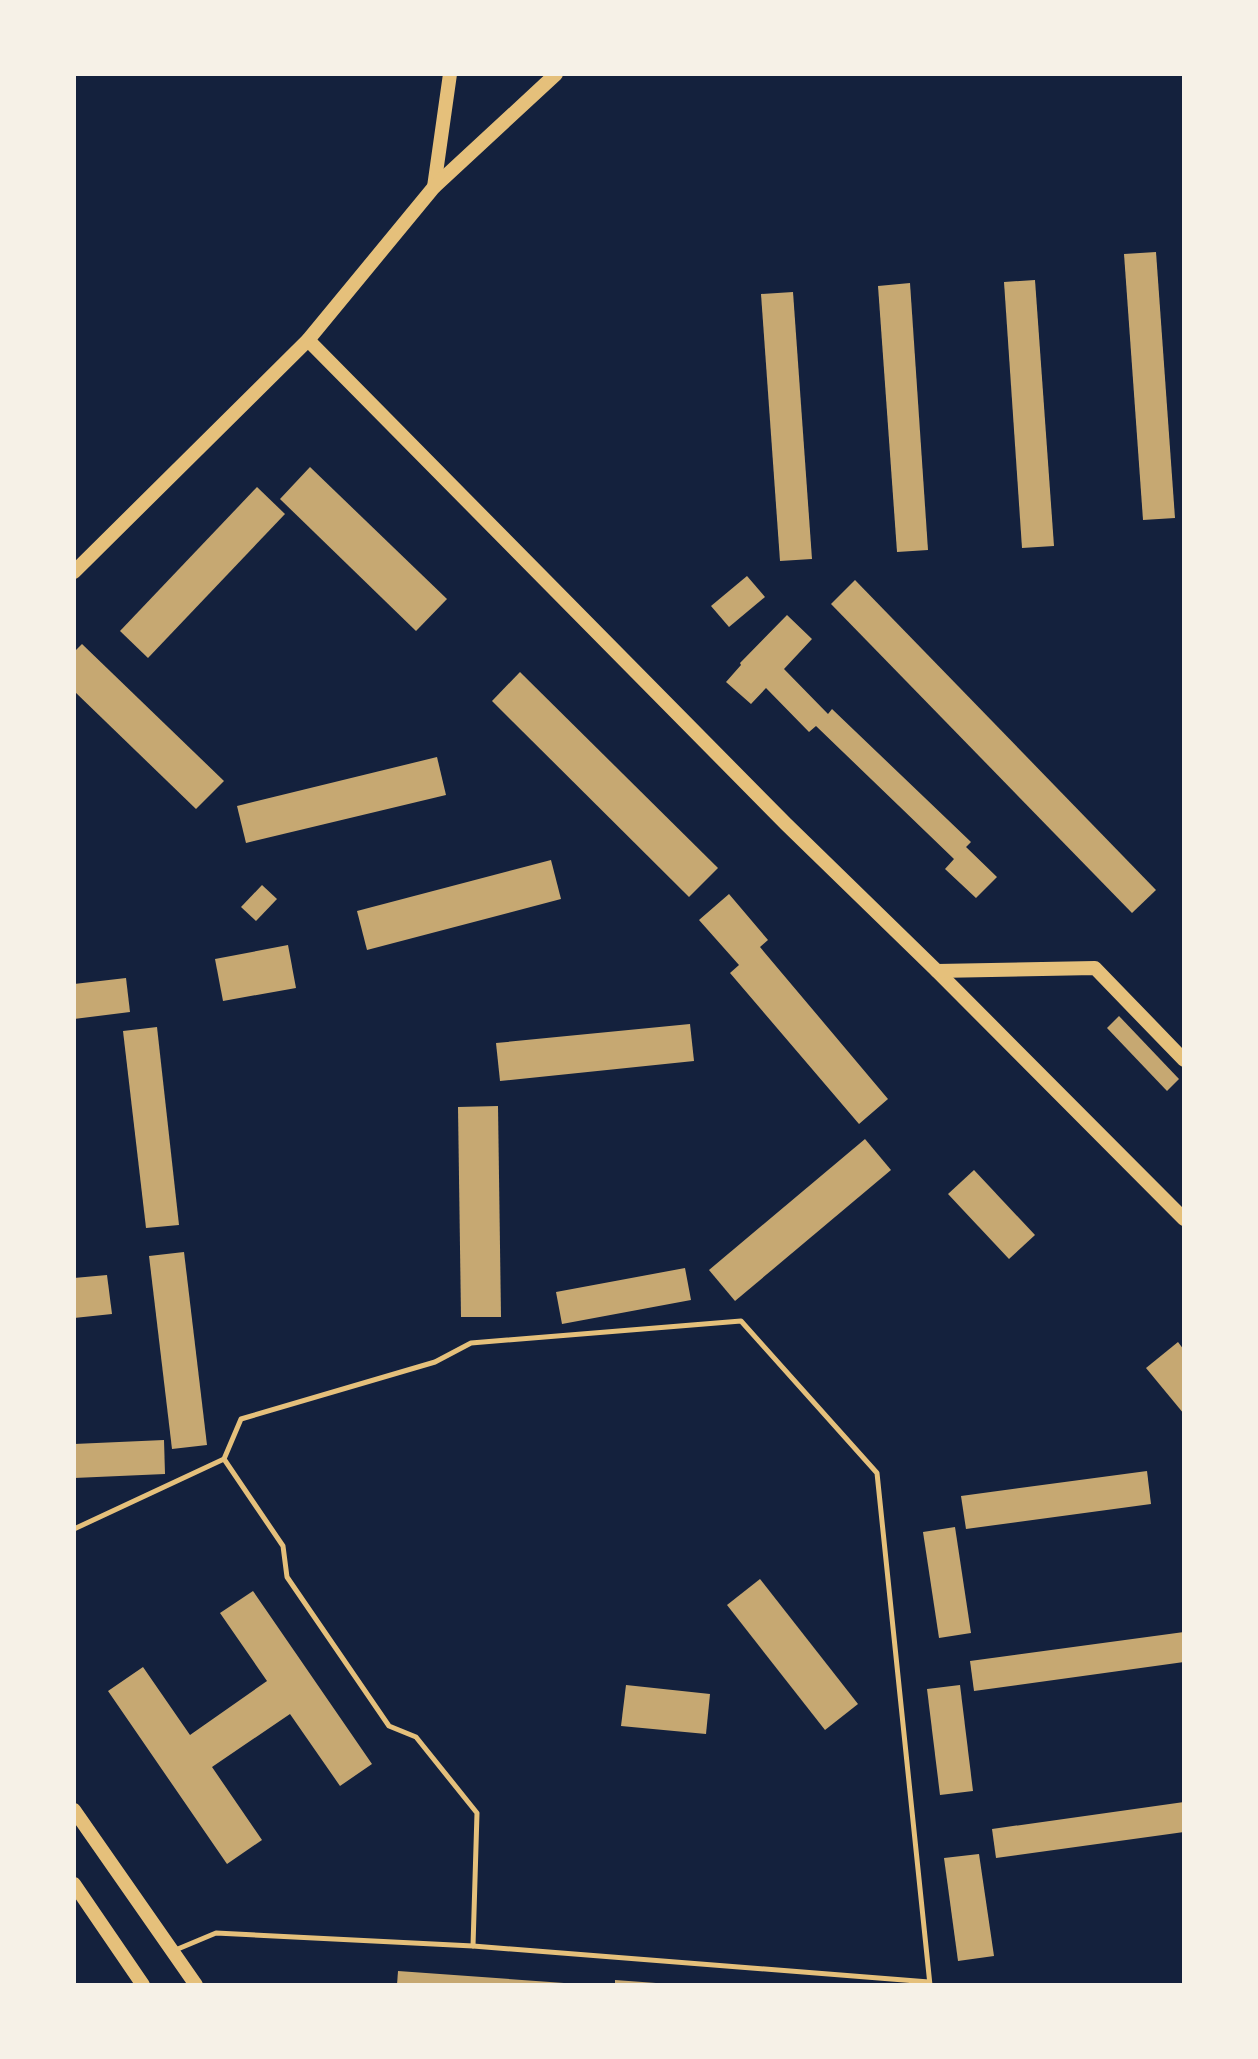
<svg xmlns="http://www.w3.org/2000/svg" width="1258" height="2059" font-family="'Noto Sans',sans-serif">
  <style>
    .building { fill: #c6a872 }
    .lines { fill: none; stroke-linecap: round; stroke-linejoin: round }
    .service { stroke: #e5c07b; stroke-width: 5 }
    .tertiary { stroke: #e5c07b; stroke-width: 14 }
  </style>
  <rect width="100%" height="100%" fill="#14213d"/>
  <g class="building">
    <path d="M1156,252l19,266 -32,2 -19,-266z"/>
    <path d="M1035,280l19,266 -32,2 -18,-266z"/>
    <path d="M910,283l18,267 -31,2 -19,-266z"/>
    <path d="M793,292l19,267 -32,2 -19,-267z"/>
    <path d="M310,467l137,132 -31,32 -136,-132z"/>
    <path d="M257,487l28,27 -137,144 -28,-27z"/>
    <path d="M747,576l18,21 -36,30 -18,-21z"/>
    <path d="M855,580l301,310 -24,23 -301,-309z"/>
    <path d="M787,615l25,24 -28,30 44,45 4,-5 139,133 -5,5 31,30 -21,21 -31,-29 9,-10 -138,-133 -7,6 -43,-44 -15,16 -25,-22 15,-17 -1,-2z"/>
    <path d="M82,644l142,137 -28,28 -122,-118v-39z"/>
    <path d="M520,672l198,196 -29,29 -197,-196z"/>
    <path d="M437,757l9,38 -200,48 -9,-37z"/>
    <path d="M551,860l10,39 -194,51 -10,-39z"/>
    <path d="M262,885l15,14 -21,22 -15,-14z"/>
    <path d="M729,894l39,46 -8,7 128,152 -29,25 -129,-151 9,-8 -40,-45z"/>
    <path d="M288,945l8,43 -73,13 -8,-42z"/>
    <path d="M126,978l4,34 -56,7v-35z"/>
    <path d="M1119,1016l60,63 -12,12 -60,-63z"/>
    <path d="M690,1024l4,37 -194,20 -4,-38z"/>
    <path d="M157,1027l22,198 -33,3 -23,-197z"/>
    <path d="M498,1106l3,211h-40l-3,-210z"/>
    <path d="M865,1139l26,31 -156,131 -26,-31z"/>
    <path d="M974,1170l61,65 -26,24 -61,-65z"/>
    <path d="M184,1252l23,193 -35,4 -23,-193z"/>
    <path d="M685,1268l6,32 -129,24 -6,-32z"/>
    <path d="M107,1275l5,39 -38,4v-40z"/>
    <path d="M1178,1342l6,8v64l-38,-46z"/>
    <path d="M164,1440l1,34 -91,4v-34z"/>
    <path d="M1147,1471l4,33 -185,25 -5,-33z"/>
    <path d="M955,1527l16,106 -32,5 -16,-106z"/>
    <path d="M760,1579l98,125 -33,26 -98,-125z"/>
    <path d="M253,1591l119,173 -32,22 -50,-72 -78,53 50,73 -35,24 -119,-173 35,-24 47,68 77,-54 -47,-68z"/>
    <path d="M1184,1632v30l-210,29 -4,-30z"/>
    <path d="M626,1685l84,9 -4,40 -85,-8z"/>
    <path d="M960,1685l13,106 -33,4 -13,-106z"/>
    <path d="M1184,1802v30l-188,26 -4,-29z"/>
    <path d="M979,1854l15,102 -36,5 -14,-103z"/>
    <path d="M398,1971l166,12v2h-167z"/>
    <path d="M615,1980l41,3v2h-41z"/>
  </g>
  <g class="lines">
    <g class="service">
      <path d="M224,1459l59,87 4,31 102,149 27,11 61,76 -4,133"/>
      <path d="M74,1529l150,-70 17,-40 194,-57 36,-19 270,-22 136,152 53,512"/>
      <path d="M173,1951l43,-18 257,13 456,36"/>
    </g>
    <g class="tertiary">
      <path d="M434,187l16,-113"/>
      <path d="M308,340l478,484 151,147 247,248"/>
      <path d="M74,572l234,-232 126,-153 122,-113"/>
      <path d="M937,971l158,-3 89,92"/>
      <path d="M74,1810l122,175"/>
      <path d="M74,1884l69,101"/>
    </g>
  </g>
  <rect width="1258" height="2059" fill="none" stroke="#f6f1e7" stroke-width="152"/>
</svg>
